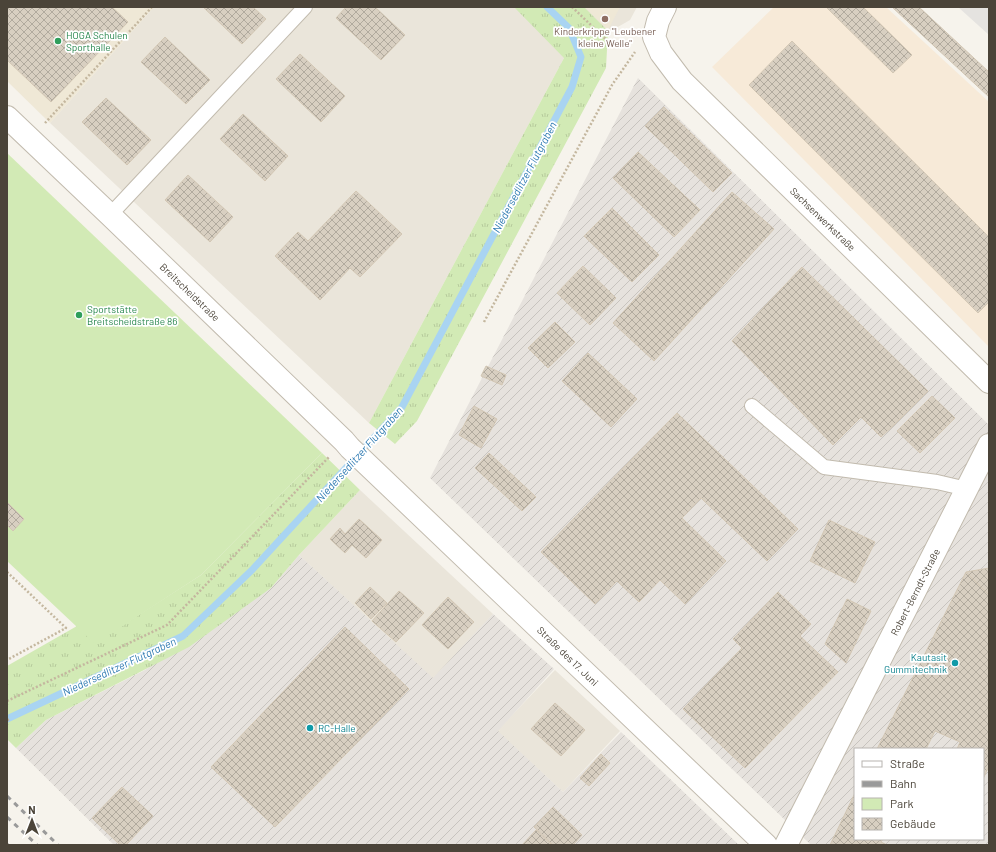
<svg xmlns="http://www.w3.org/2000/svg" width="996" height="852" font-family="Barlow,sans-serif">
  <style>
    .residential { fill: #eae5da }
    .commercial { fill: #f7ead8 }
    .industrial { fill: url(#industrial-furrows); fill-rule: evenodd }
    .education { fill: #efe8d6 }
    .grass { fill: url(#grass-tufts) }
    .park { fill: #d2eab5 }
    .parking { fill: #e5e3e0 }
    .lines { fill: none; stroke-linecap: round; stroke-linejoin: round }
    .stream { stroke: #a9d4f2; stroke-width: 7 }
    .building { fill: url(#building-cross-hatch); stroke: #d3c7b4 }
    .service-casing { stroke: #c2bbae; stroke-width: 16 }
    .minor-casing { stroke: #c2bbae; stroke-width: 24 }
    .tertiary-casing { stroke: #c2bbae; stroke-width: 24 }
    .path { stroke: #c4b79f; stroke-width: 2.5; stroke-dasharray: 2 2; stroke-linecap: butt }
    .service { stroke: #fff; stroke-width: 14 }
    .minor { stroke: #fff; stroke-width: 22 }
    .tertiary { stroke: #fff; stroke-width: 22 }
    .rail { stroke: #9a9a9a; stroke-width: 3; stroke-dasharray: 5 5; stroke-linecap: butt }
    .education-dot { fill: #8d6e63; stroke: #fff; stroke-width: 1.5 }
    .leisure-dot { fill: #2e9e5b; stroke: #fff; stroke-width: 1.5 }
    .culture-dot { fill: #0f9aa8; stroke: #fff; stroke-width: 1.5 }
    .labels { text-anchor: middle; dominant-baseline: central; stroke-width: 3.5; stroke-linejoin: round; paint-order: stroke }
    .education-label { font-size: 10px; fill: #785e54; stroke: #fff }
    .leisure-label { font-size: 10px; fill: #27864d; stroke: #fff; text-anchor: start }
    .street-label { font-size: 10px; fill: #4b4439; stroke: #fff }
    .culture-label { font-size: 10px; fill: #0d838f; stroke: #fff; text-anchor: end }
    .water-label { font-size: 11px; font-style: italic; fill: #2e7ab2; stroke: #fff }
  </style>
  <defs>
    <pattern id="industrial-furrows" width="10" height="10" patternUnits="userSpaceOnUse"><rect width="10" height="10" fill="#e6e2dd"/><path d="M-1 1l2-2M0 10L10 0M9 11l2-2" fill="none" stroke="#c7c3be"/></pattern>
    <pattern id="grass-tufts" width="24" height="20" patternUnits="userSpaceOnUse"><rect width="24" height="20" fill="#d2eab5"/><path d="M3 7l-1-3M5 7V3M7 7l1-3M15 17l-1-3M17 17v-4M19 17l1-3" fill="none" stroke="#b6ca9c"/></pattern>
    <pattern id="building-cross-hatch" width="8" height="8" patternUnits="userSpaceOnUse"><rect width="8" height="8" fill="#d8cfc1"/><path d="M0 0l8 8M0 8l8-8" fill="none" stroke="#b1aa9e"/></pattern>
  </defs>
  <rect width="100%" height="100%" fill="#f6f3ec"/>
  <g class="residential">
    <path d="M154,7h483l-7,13 -66,38 -195,365 -319,-300z"/>
    <path d="M360,490l133,124 -60,65 -134,-124z"/>
    <path d="M555,670l65,61 -57,61 -66,-61z"/>
  </g>
  <path class="commercial" d="M774,7h112l103,95v245l-277,-280z"/>
  <g class="industrial">
    <path d="M638,78l351,347v420h-178l-381,-367zM855,749h128v90h-128z"/>
    <path d="M299,555l134,123 60,-64 61,55 -56,62 65,61 58,-60 118,113h-625l-98,-97 30,-28 99,-50 126,-82z"/>
  </g>
  <g class="education">
    <path d="M7,7h147l-104,116 -43,-42z"/>
    <path d="M584,7h36l-12,23z"/>
  </g>
  <g class="grass">
    <path d="M514,7h70l24,24 -2,37 -189,353 -22,23 -26,-21 195,-365z"/>
    <path d="M322,453l38,37 -61,65 -28,33 -82,59 -143,73 -30,28 -9,-9v-73l70,-40 18,17 106,-68z"/>
  </g>
  <path class="park" d="M7,153l315,300 -121,122 -106,69 -88,-83z"/>
  <path class="parking" d="M958,7h31v28z"/>
  <g class="lines">
    <path class="stream" d="M7,719l176,-83 69,-66 150,-163 170,-320 9,-30 -12,-29 -22,-21"/>
  </g>
  <g class="building">
    <path d="M7,7h105l16,15 -77,80 -44,-42z"/>
    <path d="M203,7h50l13,12 -24,25z"/>
    <path d="M346,7h29l30,28 -24,25 -45,-42z"/>
    <path d="M826,7h37l49,48 -19,18z"/>
    <path d="M892,7h27l70,65v25z"/>
    <path d="M165,37l45,43 -24,24 -45,-42z"/>
    <path d="M792,41l197,196v65l-11,11 -229,-228z"/>
    <path d="M300,54l45,42 -24,26 -45,-43z"/>
    <path d="M106,98l45,42 -24,25 -45,-43z"/>
    <path d="M664,107l68,66 -19,19 -68,-66z"/>
    <path d="M243,114l45,42 -23,25 -45,-42z"/>
    <path d="M638,152l62,58 -26,27 -61,-59z"/>
    <path d="M188,175l45,42 -23,25 -45,-42z"/>
    <path d="M356,191l46,43 -42,43 -10,-9 -30,32 -45,-44 23,-24 10,9z"/>
    <path d="M732,192l42,37 -120,132 -41,-38z"/>
    <path d="M612,208l47,47 -27,27 -48,-46z"/>
    <path d="M583,266l33,32 -26,27 -33,-32z"/>
    <path d="M802,267l126,124 -34,34 -13,12 -20,-20 -28,28 -101,-104z"/>
    <path d="M555,322l20,20 -27,26 -20,-20z"/>
    <path d="M588,353l49,46 -26,28 -49,-46z"/>
    <path d="M486,366l20,9 -4,10 -21,-9z"/>
    <path d="M932,396l23,22 -35,35 -23,-22z"/>
    <path d="M474,406l23,13 -16,29 -22,-13z"/>
    <path d="M677,413l121,116 -31,32 -66,-63 -19,20 44,43 -41,43 -25,-24 -21,22 -22,-21 -22,23 -54,-52z"/>
    <path d="M489,453l47,44 -14,14 -47,-43z"/>
    <path d="M7,502l17,17 -11,12 -6,-6z"/>
    <path d="M359,519l23,21 -16,18 -14,-13 -7,8 -15,-14 10,-11 5,6z"/>
    <path d="M829,520l46,22 -20,41 -45,-22z"/>
    <path d="M989,568v27l-23,-23z"/>
    <path d="M966,572l23,23v171l-6,13v-30h-26l3,-7 -25,-11 -9,18h-49z"/>
    <path d="M370,587l17,16 -16,16 -16,-16z"/>
    <path d="M399,591l25,22 -28,29 -24,-21z"/>
    <path d="M778,592l33,32 -11,12 38,36 -93,96 -62,-59 59,-61 -9,-9z"/>
    <path d="M448,597l26,25 -26,27 -26,-24z"/>
    <path d="M847,599l24,12 -25,52 -21,-19z"/>
    <path d="M345,627l64,62 -134,138 -64,-60z"/>
    <path d="M555,703l30,27 -24,26 -30,-27z"/>
    <path d="M601,754l9,9 -21,23 -9,-8z"/>
    <path d="M122,787l31,29 -27,29h-6l-28,-27z"/>
    <path d="M855,793v46h28l-2,3 6,3h-57z"/>
    <path d="M553,807l29,28 -9,10h-20l-19,-18z"/>
    <path d="M536,830l16,15h-30z"/>
  </g>
  <g class="lines">
    <g class="service-casing">
      <g id="service">
        <path d="M110,215l195,-208"/>
        <path d="M752,406l72,61 113,15 30,7"/>
      </g>
    </g>
    <g class="minor-casing">
      <g id="minor">
        <path d="M665,7l-7,14 -4,16 7,16 21,28 307,301"/>
        <path d="M786,845l203,-400"/>
      </g>
    </g>
    <g class="tertiary-casing">
      <path id="tertiary" d="M7,117l103,98 234,226 6,7 416,397"/>
    </g>
    <g class="path">
      <path d="M572,7l42,40"/>
      <path d="M45,123l107,-116"/>
      <path d="M484,322l128,-237 23,-33"/>
      <path d="M7,572l59,56 -59,32"/>
      <path d="M7,701l160,-76 162,-168"/>
      <path d="M7,719l1,1 -1,1"/>
    </g>
    <use href="#service" class="service"/>
    <use href="#minor" class="minor"/>
    <use href="#tertiary" class="tertiary"/>
    <g class="rail">
      <path d="M7,796l51,49"/>
      <path d="M7,817l30,28"/>
      <path d="M7,844l1,1"/>
    </g>
  </g>
  <circle class="education-dot" cx="605" cy="19" r="4"/>
  <g class="leisure-dot">
    <circle cx="58" cy="41" r="4"/>
    <circle cx="79" cy="315" r="4"/>
  </g>
  <g class="culture-dot">
    <circle cx="955" cy="663" r="4"/>
    <circle cx="310" cy="728" r="4"/>
  </g>
  <g class="labels">
    <g class="education-label">
      <text x="605" y="31">Kinderkrippe "Leubener<tspan x="605" dy="12">kleine Welle"</tspan></text>
    </g>
    <g class="leisure-label">
      <text x="66" y="35">HOGA Schulen<tspan x="66" dy="12">Sporthalle</tspan></text>
      <text x="87" y="309">Sportstätte<tspan x="87" dy="12">Breitscheidstraße 86</tspan></text>
    </g>
    <g class="street-label">
      <text transform="translate(823 219) rotate(44)">Sachsenwerkstraße</text>
      <text transform="translate(190 292) rotate(44)">Breitscheidstraße</text>
      <text transform="translate(915 592) rotate(-63)">Robert-Berndt-Straße</text>
      <text transform="translate(568 656) rotate(44)">Straße des 17. Juni</text>
    </g>
    <g class="culture-label">
      <text x="947" y="657">Kautasit<tspan x="947" dy="12">Gummitechnik</tspan></text>
      <text x="318" y="728" text-anchor="start">RC-Halle</text>
    </g>
    <g class="water-label">
      <text transform="translate(524 177) rotate(-62)">Niedersedlitzer Flutgraben</text>
      <text transform="translate(359 454) rotate(-48)">Niedersedlitzer Flutgraben</text>
      <text transform="translate(119 666) rotate(-25)">Niedersedlitzer Flutgraben</text>
    </g>
  </g>
  <rect width="996" height="852" fill="none" stroke="#4b4439" stroke-width="16"/>
  <rect x="854" y="748" width="130" height="92" fill="#ffffff" stroke="#b7b4b0"/>
  <rect x="862" y="761" width="20" height="6" fill="#ffffff" stroke="#b7b4b0"/>
  <text x="890" y="768" font-size="12" fill="#4b4439">Straße</text>
  <rect x="862" y="781" width="20" height="6" fill="#9a9a9a" stroke="#b7b4b0"/>
  <text x="890" y="788" font-size="12" fill="#4b4439">Bahn</text>
  <rect x="862" y="798" width="20" height="12" fill="#d2eab5" stroke="#b7b4b0"/>
  <text x="890" y="808" font-size="12" fill="#4b4439">Park</text>
  <rect x="862" y="818" width="20" height="12" fill="url(#building-cross-hatch)" stroke="#b7b4b0"/>
  <text x="890" y="828" font-size="12" fill="#4b4439">Gebäude</text>
  <g transform="translate(32 820)" stroke="#ffffff" stroke-width="3" paint-order="stroke">
  <path d="M0-3L7 15L0 10L-7 15Z" fill="#4b4439"/>
  <text y="-6" font-size="11" font-weight="bold" text-anchor="middle" fill="#4b4439">N</text>
  </g>
</svg>
